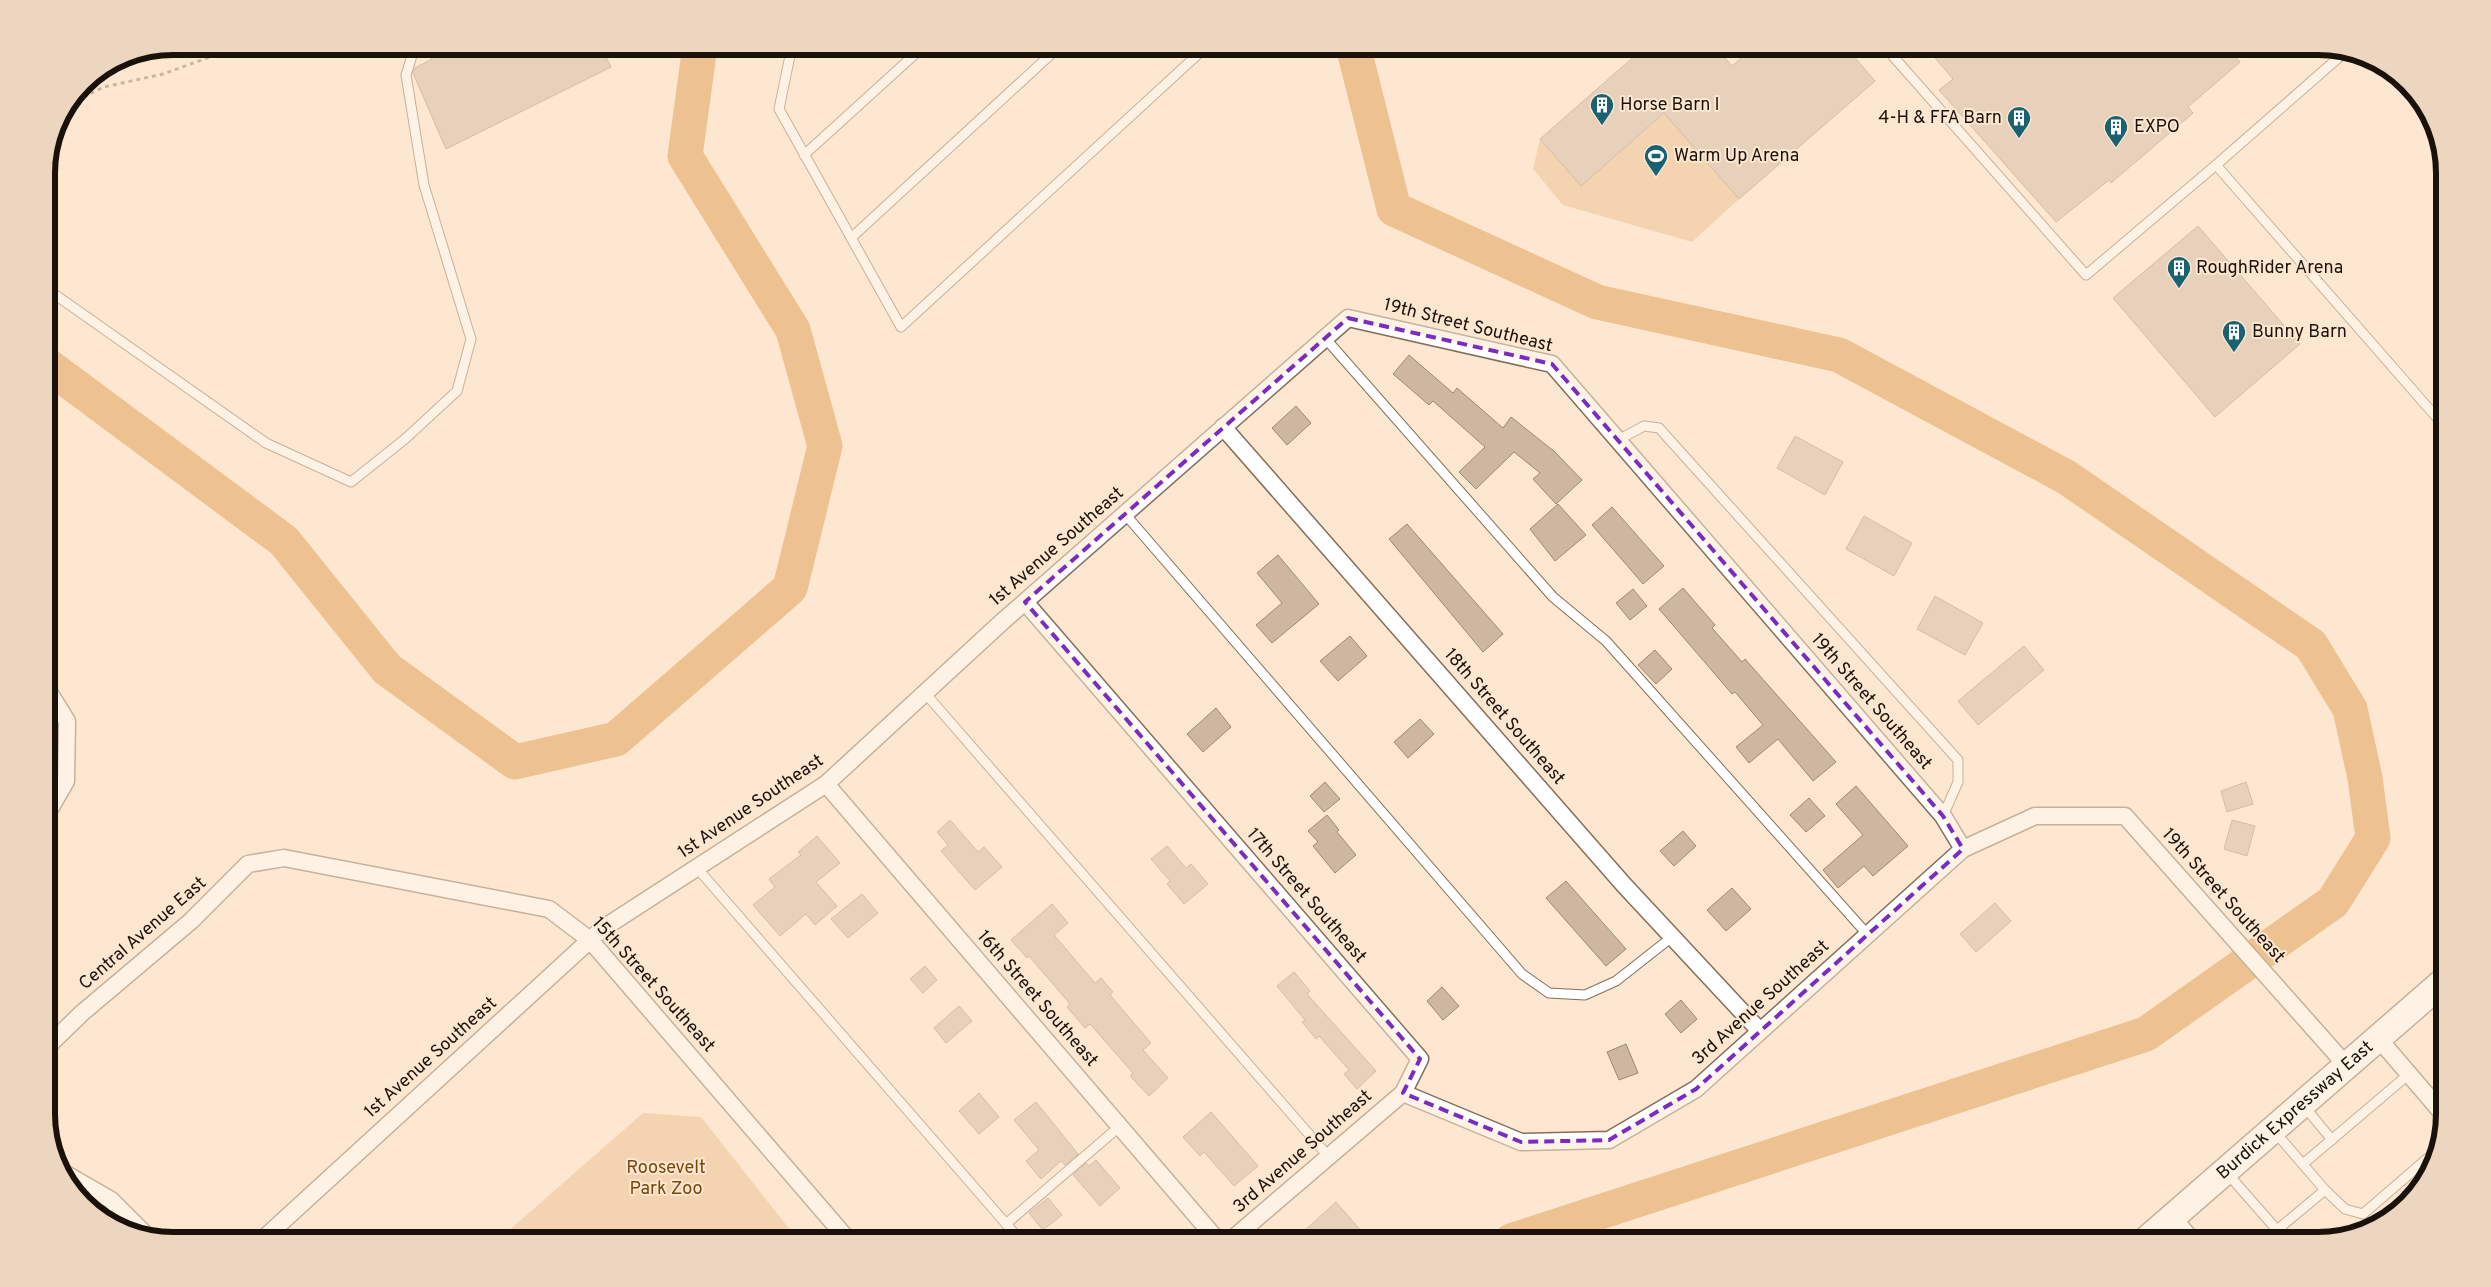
<svg xmlns="http://www.w3.org/2000/svg" width="2491" height="1287" font-family="Overpass,sans-serif">
  <style>
    .green { fill: #e8ba8a }
    .lines { fill: none; stroke-linecap: round; stroke-linejoin: round }
    .river { stroke: #da9443; stroke-width: 35 }
    .building { fill: #ceb7a1; stroke: #9e8974 }
    .service-casing { stroke: #836f5b; stroke-width: 11 }
    .minor-casing { stroke: #836f5b; stroke-width: 19 }
    .primary-casing { stroke: #836f5b; stroke-width: 29 }
    .path { stroke: #8c7c6d; stroke-width: 3; stroke-dasharray: 4 4; stroke-linecap: butt }
    .service { stroke: #fff; stroke-width: 9 }
    .minor { stroke: #fff; stroke-width: 16 }
    .primary { stroke: #fff; stroke-width: 26 }
    .marked { fill: none; stroke: #7b2cbf; stroke-width: 4; stroke-dasharray: 10 6; stroke-linejoin: round }
    .labels { text-anchor: middle; dominant-baseline: central; stroke-width: 4; stroke-linejoin: round; paint-order: stroke }
    .poi-label { font-size: 18px; fill: #1a120a; stroke: #fee7d0; text-anchor: start }
    .street-label { font-size: 18px; fill: #1a120a; stroke: #fee7d0 }
    .park-label { font-size: 18px; fill: #77490a; stroke: #fee7d0 }
    .rim { fill: none; stroke: #1a120a; stroke-width: 6 }
  </style>
  <rect width="100%" height="100%" fill="#fee7d0"/>
  <g class="green">
    <path d="M1665,113l74,86 -47,43 -129,-37 -30,-36 7,-30 41,47z"/>
    <path d="M643,1113l58,4 98,124h-302z"/>
  </g>
  <g class="lines">
    <g class="river">
      <path d="M1353,46l41,163 203,93 242,53 227,122 245,168 39,64 15,69 8,60 -40,64 -187,132 -635,207"/>
      <path d="M47,365l237,176 103,128 128,93 101,-23 174,-151 35,-142 -32,-116 -108,-174 15,-110"/>
    </g>
  </g>
  <g class="building">
    <path d="M427,46h173l11,21 -165,82 -33,-76 2,-5 17,-9z"/>
    <path d="M1646,46h69l17,20 23,-20h90l30,35 -136,118 -75,-86 -83,73 -41,-47z"/>
    <path d="M1925,46h301l14,16 -52,45 5,6 -82,70 -2,-3 -53,42 -117,-132 14,-11z"/>
    <path d="M2198,226l102,118 -85,73 -102,-119z"/>
    <path d="M1409,355l44,38 4,-5 46,40 8,-11 44,35 27,28 -26,24 -23,-25 7,-6 -26,-21 -38,37 -17,-17 26,-25 -52,-46 -4,4 -36,-31z"/>
    <path d="M1296,406l15,17 -24,22 -15,-17z"/>
    <path d="M1795,436l48,26 -18,33 -48,-27z"/>
    <path d="M1558,504l28,31 -31,26 -25,-32z"/>
    <path d="M1612,507l52,59 -21,18 -51,-59z"/>
    <path d="M1864,516l48,27 -18,33 -48,-27z"/>
    <path d="M1407,524l96,110 -20,18 -94,-113z"/>
    <path d="M1278,555l41,49 -47,39 -16,-18 26,-22 -25,-30z"/>
    <path d="M1683,588l32,37 -3,3 30,34 3,-3 91,103 -23,19 -35,-42 -29,24 -13,-16 27,-22 -28,-33 -3,2 -73,-85z"/>
    <path d="M1633,589l14,17 -17,14 -14,-17z"/>
    <path d="M1935,596l48,27 -18,32 -48,-26z"/>
    <path d="M1350,636l17,20 -29,25 -18,-20z"/>
    <path d="M2024,646l20,24 -66,55 -20,-24z"/>
    <path d="M1655,650l17,19 -16,15 -18,-19z"/>
    <path d="M1216,708l15,19 -28,25 -16,-18z"/>
    <path d="M1420,719l14,15 -26,24 -14,-16z"/>
    <path d="M1325,782l15,17 -16,13 -14,-16z"/>
    <path d="M2246,782l7,22 -26,8 -6,-21z"/>
    <path d="M1856,786l52,60 -35,30 -9,-10 -26,22 -15,-18 40,-35 -27,-31z"/>
    <path d="M1809,798l16,18 -19,16 -16,-17z"/>
    <path d="M1327,815l12,15 -2,2 19,23 -21,18 -22,-27 5,-4 -10,-11z"/>
    <path d="M950,820l28,32 6,-5 18,20 -27,23 -34,-39 7,-6 -11,-13z"/>
    <path d="M2232,820l23,6 -8,30 -23,-7z"/>
    <path d="M1683,831l13,15 -22,20 -14,-15z"/>
    <path d="M817,836l23,27 -24,19 21,24 -22,19 -9,-11 -26,22 -27,-31 22,-18 -6,-8 32,-24 -3,-3z"/>
    <path d="M1167,846l19,22 5,-4 17,20 -24,20 -17,-20 3,-3 -19,-22z"/>
    <path d="M1566,881l60,68 -20,17 -60,-68z"/>
    <path d="M1732,888l19,21 -25,22 -19,-21z"/>
    <path d="M862,894l16,19 -30,25 -17,-19z"/>
    <path d="M1995,903l16,18 -35,31 -16,-18z"/>
    <path d="M1052,904l16,19 -14,12 41,48 6,-5 12,14 -3,3 41,48 -8,7 25,28 -19,18 -19,-20 3,-3 -43,-49 -5,4 -18,-21 3,-3 -41,-48 -2,2 -16,-18z"/>
    <path d="M925,966l12,14 -14,13 -13,-14z"/>
    <path d="M1294,972l16,19 -3,3 69,77 -19,18 -13,-15 5,-4 -30,-34 -3,3 -14,-17 3,-2 -28,-34z"/>
    <path d="M1442,987l17,19 -16,14 -16,-19z"/>
    <path d="M1681,1000l16,19 -16,14 -16,-19z"/>
    <path d="M959,1006l13,15 -26,22 -12,-15z"/>
    <path d="M1626,1044l12,29 -19,7 -12,-28z"/>
    <path d="M979,1093l20,24 -20,17 -20,-23z"/>
    <path d="M1036,1102l42,52 -13,11 -4,-4 -20,18 -15,-18 13,-11 -25,-30z"/>
    <path d="M1211,1112l47,54 -24,20 -30,-34 -4,4 -17,-19z"/>
    <path d="M1096,1160l24,28 -20,18 -27,-31 13,-12 3,3z"/>
    <path d="M1048,1198l14,17 -19,15 -14,-17z"/>
    <path d="M1336,1202l27,31 -9,8h-61z"/>
  </g>
  <g class="lines">
    <g class="service-casing">
      <g id="service">
        <path d="M792,46l-13,63 122,218 306,-281"/>
        <path d="M1884,46l202,229 130,-110"/>
        <path d="M2345,52l-129,113 229,262"/>
        <path d="M804,155l120,-109"/>
        <path d="M851,238l209,-192"/>
        <path d="M47,289l219,154 85,39 54,-43 52,-48 14,-52 -47,-154 -18,-110 9,-29"/>
        <path d="M1325,338l228,259 53,44 261,293"/>
        <path d="M1618,440l26,-14 15,2 299,332v22l-15,34"/>
        <path d="M1125,514l397,460 27,19 36,2 31,-14 56,-44"/>
        <path d="M925,693l403,463"/>
        <path d="M697,868l324,373"/>
        <path d="M2304,1106l28,34"/>
        <path d="M2275,1132l50,58 20,19 18,5 73,-63"/>
        <path d="M2303,1164l106,-90"/>
        <path d="M2227,1173l50,57 48,-40"/>
        <path d="M1006,1224l114,-98"/>
      </g>
    </g>
    <g class="minor-casing">
      <g id="minor">
        <path d="M1223,427l401,458 135,145"/>
        <path d="M1025,602l395,457 -17,34 -173,148"/>
        <path d="M47,689l20,32 -1,60 -19,33"/>
        <path d="M826,784l392,457"/>
        <path d="M2378,1038l66,77"/>
        <path d="M47,1047l35,-34 109,-92 57,-57 36,-6 265,51 41,31 259,301"/>
        <path d="M1403,1093l118,49 88,-2 87,-51 267,-240 72,-33h90l221,249"/>
        <path d="M64,1173l47,27 34,34"/>
        <path d="M2173,1218l20,23"/>
        <path d="M261,1241l341,-312 224,-145 177,-163 345,-303 204,46 391,452 20,33"/>
      </g>
    </g>
    <g class="primary-casing">
      <g id="primary">
        <path id="s1" d="M2145,1241l300,-261"/>
      </g>
    </g>
    <path class="path" d="M69,104l35,-17 59,-13 77,-28"/>
    <use href="#service" class="service"/>
    <use href="#minor" class="minor"/>
    <use href="#primary" class="primary"/>
  </g>
  <path d="M0 0H2491V1287H0ZM1348,318l204,46 391,452 20,33 -267,240 -87,51 -88,2 -118,-49 17,-34 -395,-457z" fill="#fee7d0" fill-opacity=".55" fill-rule="evenodd"/>
  <path class="marked" d="M1348,318l204,46 391,452 20,33 -267,240 -87,51 -88,2 -118,-49 17,-34 -395,-457z"/>
  <defs>
    <g id="building-pin" transform="scale(1.25)"><path d="M0 17L-7.5 6A9.5 9.5 0 1 1 7.5 6Z" fill="#1a6171" stroke="#fee7d0"/><path d="M-4-6H4V6H1V3H-1V6H-4ZM-2.5-4.3h1.7v1.8h-1.7ZM.8-4.3h1.7v1.8H.8ZM-2.5-1h1.7V.8h-1.7ZM.8-1h1.7V.8H.8Z" fill="#fff"/></g>
    <g id="stadium-pin" transform="scale(1.25)"><path d="M0 17L-7.5 6A9.5 9.5 0 1 1 7.5 6Z" fill="#1a6171" stroke="#fee7d0"/><path d="M0-5a6.5 5 0 1 0 0 10a6.5 5 0 1 0 0-10ZM-3.5-1.8h7v3.6h-7Z" fill="#fff"/></g>
  </defs>
  <g fill-rule="evenodd">
    <use href="#building-pin" x="1602" y="105"/>
    <use href="#building-pin" x="2019" y="118"/>
    <use href="#building-pin" x="2116" y="127"/>
    <use href="#stadium-pin" x="1656" y="156"/>
    <use href="#building-pin" x="2179" y="268"/>
    <use href="#building-pin" x="2234" y="332"/>
  </g>
  <g class="labels">
    <g class="poi-label">
      <text x="1620" y="105">Horse Barn I</text>
      <text x="2002" y="118" text-anchor="end">4-H &amp; FFA Barn</text>
      <text x="2134" y="127">EXPO</text>
      <text x="1674" y="156">Warm Up Arena</text>
      <text x="2196" y="268">RoughRider Arena</text>
      <text x="2252" y="332">Bunny Barn</text>
    </g>
    <g class="street-label">
      <text transform="translate(1468 326) rotate(14)">19th Street Southeast</text>
      <text transform="translate(1057 547) rotate(-41)">1st Avenue Southeast</text>
      <text transform="translate(1871 702) rotate(49)">19th Street Southeast</text>
      <text transform="translate(1504 717) rotate(49)">18th Street Southeast</text>
      <text transform="translate(751 807) rotate(-34)">1st Avenue Southeast</text>
      <text transform="translate(1306 896) rotate(49)">17th Street Southeast</text>
      <text transform="translate(2223 896) rotate(48)">19th Street Southeast</text>
      <text transform="translate(143 934) rotate(-41)">Central Avenue East</text>
      <text transform="translate(653 985) rotate(48)">15th Street Southeast</text>
      <text transform="translate(1037 999) rotate(49)">16th Street Southeast</text>
      <text transform="translate(1761 1003) rotate(-42)">3rd Avenue Southeast</text>
      <text transform="translate(431 1058) rotate(-42)">1st Avenue Southeast</text>
      <text stroke="none"><textPath href="#s1" startOffset="199">Burdick Expressway East</textPath></text>
      <text transform="translate(1303 1152) rotate(-41)">3rd Avenue Southeast</text>
    </g>
    <g class="park-label">
      <text x="666" y="1168">Roosevelt<tspan x="666" dy="21">Park Zoo</tspan></text>
    </g>
  </g>
  <path d="M0 0H2491V1287H0ZM173 55H2318A118 118 0 0 1 2436 173V1114A118 118 0 0 1 2318 1232H173A118 118 0 0 1 55 1114V173A118 118 0 0 1 173 55Z" fill="#ecd6c0" fill-rule="evenodd"/>
  <path class="rim" d="M173 55H2318A118 118 0 0 1 2436 173V1114A118 118 0 0 1 2318 1232H173A118 118 0 0 1 55 1114V173A118 118 0 0 1 173 55Z"/>
</svg>
